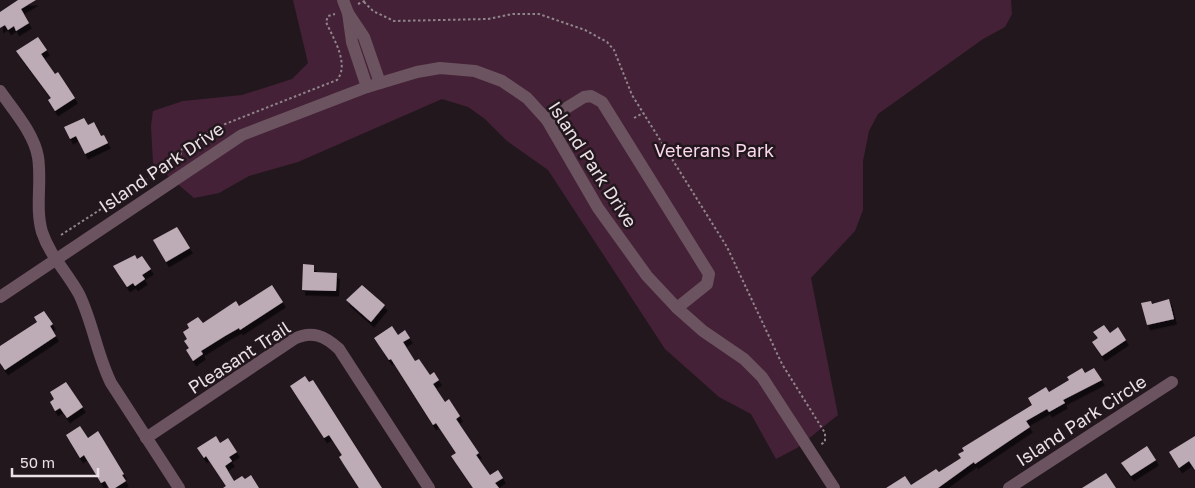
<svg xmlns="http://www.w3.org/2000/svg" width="1195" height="488" font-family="'Golos Text',sans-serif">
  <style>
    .green { fill: #442136 }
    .building { fill: #bdabb5; filter: url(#shadow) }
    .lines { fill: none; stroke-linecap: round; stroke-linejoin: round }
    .path { stroke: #90858b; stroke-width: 2; stroke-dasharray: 2.5 2.5; stroke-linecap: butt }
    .minor { stroke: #6b5360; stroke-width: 12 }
    .labels { text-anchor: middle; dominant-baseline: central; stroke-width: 5; stroke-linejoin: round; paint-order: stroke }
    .park-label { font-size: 18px; fill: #fad7ea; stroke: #23171e }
    .street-label { font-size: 18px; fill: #eae0e5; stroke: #23171e }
  </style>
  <defs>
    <filter id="shadow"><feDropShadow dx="3" dy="5.5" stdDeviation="0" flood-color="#0009"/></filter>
  </defs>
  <rect width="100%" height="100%" fill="#23171e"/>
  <path class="green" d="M293,0h718l1,14 -7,13 -22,12 -105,75 -9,17 -6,30v49l-8,21 -44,47 27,137 -41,33 -21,11 -25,-45 -32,-17 -54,-48 -117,-179 -41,-29 -22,-22 -17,-12 -26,-8 -144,63 -49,14 -30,17 -25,5 -41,-35 -2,-37 2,-15 30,-10 59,-6 50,-16 16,-16z"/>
  <g class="building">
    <path d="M18,0h18l-15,9 8,14 -13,8 -2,-5 -6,4 -3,-5 -5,3v-16z"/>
    <path d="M38,37l9,13 -6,4 14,20 3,-2 17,26 -20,13 -7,-11 3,-2 -35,-47z"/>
    <path d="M84,118l4,7 6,-3 7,14 3,-1 4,8 -23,11 -9,-18 -6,3 -6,-12z"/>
    <path d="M177,227l13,21 -24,14 -13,-22z"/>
    <path d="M135,255l2,4 5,-3 9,13 -9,6 3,4 -10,7 -2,-3 -6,4 -14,-21z"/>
    <path d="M303,264l11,1v7l23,1 -1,18 -34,-1z"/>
    <path d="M272,285l11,17 -43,28 -1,-2 -14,8 -24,15 2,3 -10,7 -7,-11 3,-2 -5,-7 3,-2 -4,-7 6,-4 -2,-4 11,-7 5,6 33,-22 3,5z"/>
    <path d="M362,285l23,20 -14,17 -25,-22z"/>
    <path d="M1169,299l5,20 -27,6 -6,-22 10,-2 1,3z"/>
    <path d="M44,311l9,13 -3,2 6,10 -51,34 -5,-7v-17l37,-24 -3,-5z"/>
    <path d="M1104,325l6,8 8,-6 8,13 -24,16 -10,-14 6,-4 -5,-6z"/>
    <path d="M392,326l6,9 7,-5 5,8 -7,4 12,19 4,-2 11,16 4,-3 5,8 -6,4 12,18 4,-3 11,17 -4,3 23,34 -3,2 14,20 8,-5 5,8 -8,5 4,5h-26l-22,-32 5,-3 -20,-30 -3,2 -42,-66 -2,1 -15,-22z"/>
    <path d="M1082,368l3,5 9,-5 8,12 -39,20 2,3 -16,9 -2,-3 -21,12 4,6 -55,37 -1,-2 -36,26h-52l19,-12 6,9 25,-16 3,3 22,-14 -3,-4 6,-3 -2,-3 70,-43 -4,-7 18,-11 3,5 20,-12 -2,-3z"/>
    <path d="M305,376l4,6 4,-2 69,108h-23l-20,-31 3,-2 -13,-20 -5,3 -34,-52z"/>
    <path d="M66,382l17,25 -16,11 -7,-10 -5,3 -5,-9 4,-3 -4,-7z"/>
    <path d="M80,426l8,12 10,-7 26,43 -2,1 4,6 -11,7h-6l-4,-7 -4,2 -17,-28 -4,3 -14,-23z"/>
    <path d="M216,436l4,7 8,-5 9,14 -8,5 3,4 -7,5 9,15 8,-5 3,3 6,-4 8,13h-36l3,-2 -20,-30 -2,2 -7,-10z"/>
    <path d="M1195,436v34l-6,-9 -10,7 -10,-16z"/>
    <path d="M1147,446l9,14 -25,16 -10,-13z"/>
    <path d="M1106,473l10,15h-34z"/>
  </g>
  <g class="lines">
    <g class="path">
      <path d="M364,2l9,9 21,10 94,-2 25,-5h26l46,16 22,12 7,8 18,45 95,152 55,117 43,69v9l-5,3"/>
      <path d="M358,4l9,-4"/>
      <path d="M634,118l9,-5"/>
      <path d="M61,235l119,-77 1,-8 39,-24 117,-46c13,-16 -4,-42 -11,-58l2,-6 7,-2"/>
    </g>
    <g class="minor">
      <path d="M343,0l5,13"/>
      <path d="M367,87l-15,-45 -4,-29 16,24 16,46"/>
      <path d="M0,91c13,19 34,42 38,66 4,24 -3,51 4,75 8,24 25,40 37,62 14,29 18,61 32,89l68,105"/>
      <path d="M547,120l37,-23 7,-1 11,6 107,172 -2,10 -30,24"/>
      <path d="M0,297l242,-162 125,-48 50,-15 23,-4 35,3 27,10 25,17 20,22 51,88 49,68 30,32 26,23 41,28 18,18 72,111"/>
      <path d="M146,438l148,-99c18,-9 31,-3 45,10l90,139"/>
      <path d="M1009,488l163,-106"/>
    </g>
  </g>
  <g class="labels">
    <g class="park-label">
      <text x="714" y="150">Veterans Park</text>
    </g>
    <g class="street-label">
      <text transform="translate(593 164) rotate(57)">Island Park Drive</text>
      <text transform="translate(161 167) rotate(-34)">Island Park Drive</text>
      <text transform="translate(239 357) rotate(-33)">Pleasant Trail</text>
      <text transform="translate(1081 420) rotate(-33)">Island Park Circle</text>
    </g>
  </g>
  <path d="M12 468v8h86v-8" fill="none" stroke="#eae0e5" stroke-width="2.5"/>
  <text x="20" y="468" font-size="15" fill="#eae0e5" stroke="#23171e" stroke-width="4" paint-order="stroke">50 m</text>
</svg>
